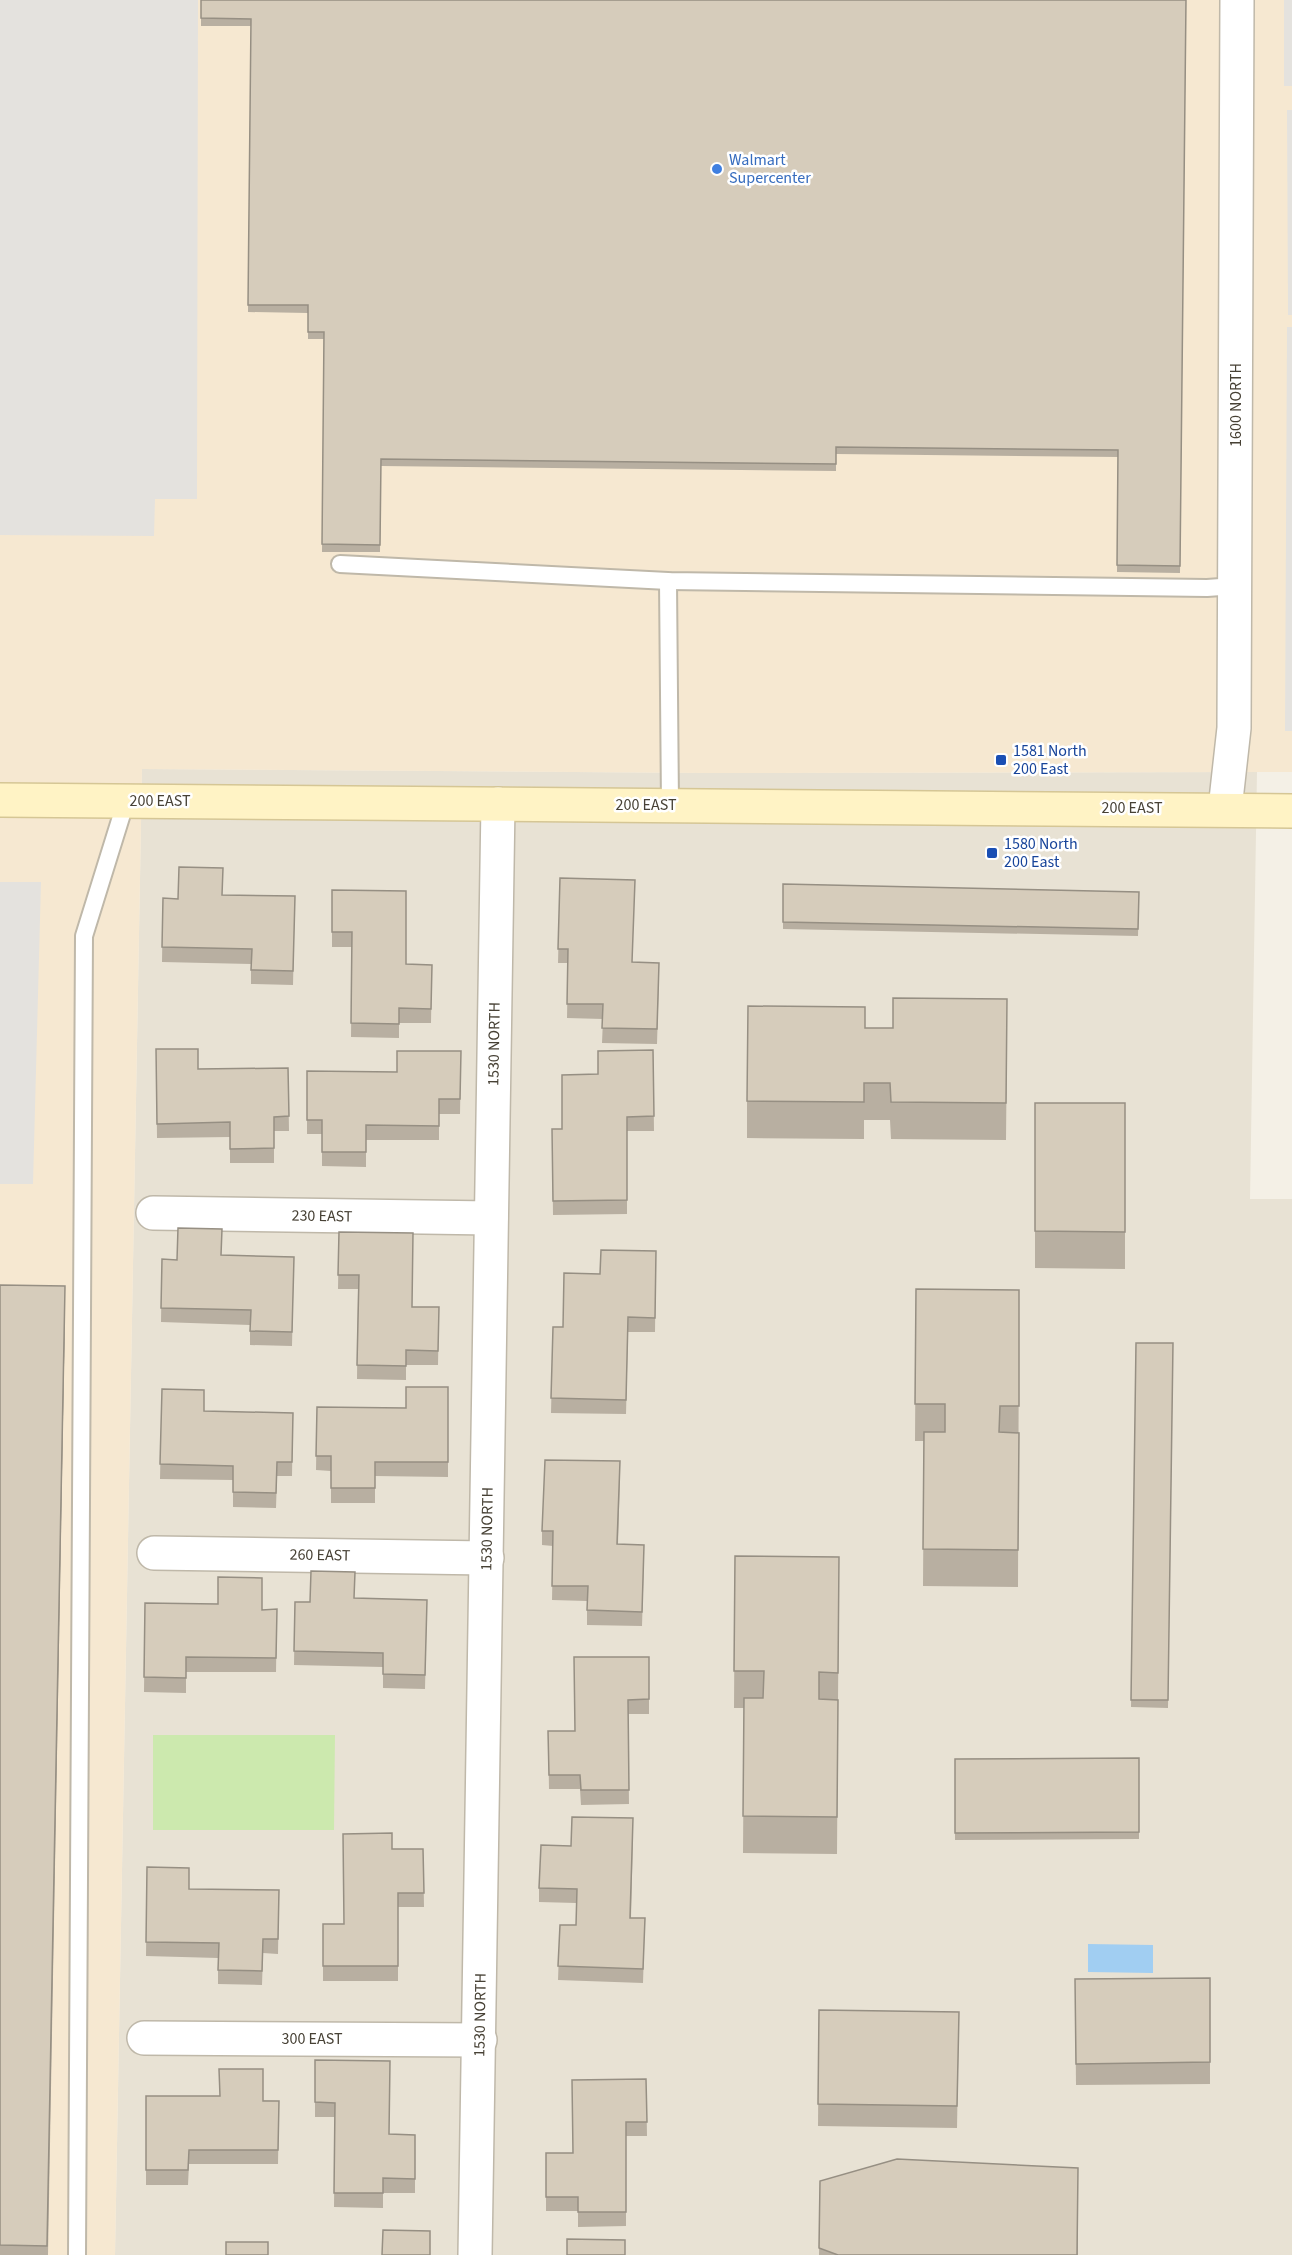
<svg xmlns="http://www.w3.org/2000/svg" width="1292" height="2255" font-family="'Source Sans 3',sans-serif">
  <style>
    .residential { fill: #e8e2d4 }
    .commercial { fill: #f6e8d1 }
    .green { fill: #cce9ae }
    .parking { fill: #e4e2de }
    .water { fill: #a1cef2 }
    .lines { fill: none; stroke-linecap: round; stroke-linejoin: round }
    .service-casing { stroke: #bfb8a9; stroke-width: 20 }
    .minor-casing { stroke: #bfb8a9; stroke-width: 36 }
    .tertiary-casing { stroke: #bfb8a9; stroke-width: 36 }
    .secondary-casing { stroke: #d5c695; stroke-width: 36 }
    .service { stroke: #fff; stroke-width: 16 }
    .minor { stroke: #fff; stroke-width: 33 }
    .tertiary { stroke: #fff; stroke-width: 33 }
    .secondary { stroke: #fff3c5; stroke-width: 33 }
    .wall { fill: #b8afa1 }
    .shaded-wall { fill: #968f83 }
    .building { fill: #d6ccbb; stroke: #968f83; stroke-width: 1.5 }
    .shop-dot { fill: #3f7fe0; stroke: #fff; stroke-width: 2 }
    .transit-dot { fill: #1a4fb4; stroke: #fff; stroke-width: 2 }
    .labels { text-anchor: middle; dominant-baseline: central; stroke-width: 5; stroke-linejoin: round; paint-order: stroke }
    .shop-label { font-size: 16px; fill: #366cbe; stroke: #fff; text-anchor: start }
    .street-label { font-size: 16px; fill: #474135; stroke: #fff }
    .transit-label { font-size: 16px; fill: #164399; stroke: #fff; text-anchor: start }
  </style>
  <rect width="100%" height="100%" fill="#f4f0e6"/>
  <path class="residential" d="M142,769l564,4 551,-1 -7,427h42v1056h-1177z"/>
  <path class="commercial" d="M0,0h1292v772l-586,1 -564,-4 -27,1486h-115z"/>
  <path class="green" d="M153,1735h182l-1,95h-181z"/>
  <g class="parking">
    <path d="M0,0h198l-1,499h-42l-1,37 -154,-1z"/>
    <rect x="1284" y="0" width="8" height="86"/>
    <path d="M1287,110h5v205h-4z"/>
    <path d="M1287,327h5v404h-7z"/>
    <path d="M0,882h41l-8,302h-33z"/>
  </g>
  <path class="water" d="M1088,1944l65,1v28l-65,-1z"/>
  <g class="lines">
    <g class="service-casing">
      <g id="service">
        <path d="M340,564l328,17 539,7 28,-2"/>
        <path d="M668,581l2,224"/>
        <path d="M77,2255l7,-1319 42,-135"/>
      </g>
    </g>
    <g class="minor-casing">
      <g id="minor">
        <path d="M153,1213l338,5"/>
        <path d="M154,1553l333,5"/>
        <path d="M144,2038l336,2"/>
        <path d="M475,2255l23,-1451"/>
      </g>
    </g>
    <g class="tertiary-casing">
      <path id="tertiary" d="M1225,809l9,-81 3,-728"/>
    </g>
    <g class="secondary-casing">
      <path id="secondary" d="M0,800l1292,11"/>
    </g>
    <use href="#service" class="service"/>
    <use href="#minor" class="minor"/>
    <use href="#tertiary" class="tertiary"/>
    <use href="#secondary" class="secondary"/>
  </g>
  <g class="wall">
    <path d="M201,0h985l-6,573 -63,-1 1,-115 -282,-3v17l-455,-5 -1,86h-58l2,-213h-16v-26l-60,-1 3,-286h-50z"/>
    <path d="M560,878l73,84 26,15 -2,67 -55,-1 1,-24 -36,-1 1,-55h-10z"/>
    <path d="M783,884l356,8 -1,44 -355,-7z"/>
    <path d="M332,890l74,74 26,1 -1,58h-32v15l-48,-1 1,-90h-20z"/>
    <path d="M223,895l72,1 -2,89 -42,-1v-20l-89,-2 1,-64 15,1z"/>
    <path d="M865,1028l142,8 -1,104 -115,-1 -1,-19h-26v19l-117,-1v-37z"/>
    <path d="M156,1049l42,20 90,-1 1,63h-15v32h-44v-26l-73,1z"/>
    <path d="M653,1050l1,81h-27v83l-74,1 -1,-86h10l36,-55z"/>
    <path d="M461,1051l-1,63h-21v26h-73v27l-44,-1v-32h-15v-63l90,1z"/>
    <path d="M1035,1103h90v166l-90,-1z"/>
    <path d="M339,1232l73,75h27l-1,58h-32v15l-49,-1 1,-90h-20z"/>
    <path d="M656,1251l-1,81h-27l-2,82 -75,-1 2,-86h10l37,-53z"/>
    <path d="M222,1255l72,2 -2,89 -42,-1v-20l-89,-3 1,-63 15,1z"/>
    <path d="M0,1285l65,28 -17,942h-48z"/>
    <path d="M916,1289l103,1 -1,297 -95,-1 1,-145h-9z"/>
    <path d="M1136,1343h37l-5,365 -37,-1z"/>
    <path d="M448,1387v90l-73,-1v27h-44v-32l-15,-1 1,-63 89,1z"/>
    <path d="M162,1389l42,22 89,2 -1,63h-15l-1,32 -43,-1v-27l-73,-1z"/>
    <path d="M620,1476l-2,68 26,15 -2,67 -55,-1v-24l-35,-1 1,-54 -11,-1v-14z"/>
    <path d="M735,1556l104,1 -2,297 -94,-1 1,-145h-10z"/>
    <path d="M427,1600l-2,89 -42,-1v-21l-89,-2 1,-63z"/>
    <path d="M145,1603l117,7 15,-1 -1,63h-90v21l-42,-1z"/>
    <path d="M649,1657v57h-21l1,90 -48,1 -1,-16h-31l-1,-58h27z"/>
    <path d="M1139,1758v81l-184,1v-81z"/>
    <path d="M633,1833l-2,85h14l-2,65 -85,-3 2,-55h16v-22l-37,-1v-14l32,-42z"/>
    <path d="M392,1849h31l1,58h-26v74h-75v-57h21z"/>
    <path d="M147,1867l42,22 90,1 -1,64 -15,-1 -1,32 -44,-1v-26l-72,-2z"/>
    <path d="M1210,1978v106l-134,1 -1,-106z"/>
    <path d="M819,2010l140,2 -2,116 -139,-2z"/>
    <path d="M315,2060l74,74 26,1v58h-32v15l-49,-1 1,-90h-20z"/>
    <path d="M646,2079l1,57h-21v90l-48,1v-16h-32v-58h26z"/>
    <path d="M146,2096l133,5 -1,63h-89l-1,21h-42z"/>
    <path d="M820,2181l258,24v50h-259z"/>
  </g>
  <path class="shaded-wall" d="M65,1286v27l-18,942z"/>
  <g class="building">
    <path d="M201,0h985l-6,566 -63,-1 1,-115 -282,-3v17l-455,-5 -1,86 -58,-1 2,-212h-16v-27h-60l3,-286 -50,-1z"/>
    <path d="M179,867l44,1 -1,27 73,1 -2,75 -42,-1 1,-21 -90,-2 1,-49 15,1z"/>
    <path d="M560,878l75,2 -3,82 27,1 -2,66 -55,-1 1,-24h-36l1,-55h-10z"/>
    <path d="M783,884l356,8 -1,37 -355,-7z"/>
    <path d="M332,890l74,1v73l26,1 -1,44 -32,-1v16l-48,-1 1,-91h-20z"/>
    <path d="M893,998l114,1 -1,104 -115,-1 -1,-19h-26v19l-117,-1 1,-95 117,1v21h28z"/>
    <path d="M156,1049h42v20l90,-1 1,48 -15,1v31l-44,1v-27l-73,2z"/>
    <path d="M653,1050l1,66 -27,1v83l-74,1 -1,-72h10v-54l36,-1v-23z"/>
    <path d="M397,1051h64l-1,48h-21v27l-73,-1v27h-44v-32h-15v-49l90,1z"/>
    <path d="M1035,1103h90v129l-90,-1z"/>
    <path d="M178,1228l44,1 -1,26 73,2 -2,75 -42,-1 1,-21 -90,-2 1,-49 15,1z"/>
    <path d="M339,1232l74,1 -1,74h27l-1,44 -32,-1v16l-49,-1 2,-90h-21z"/>
    <path d="M601,1250l55,1 -1,67 -27,-1 -2,83 -75,-2 2,-71h10l1,-54 36,1z"/>
    <path d="M0,1285l65,1 -18,960 -47,-1z"/>
    <path d="M916,1289l103,1v116h-19l-1,26 20,1 -1,117 -95,-1 1,-117h21v-28h-30z"/>
    <path d="M1136,1343h37l-5,357h-37z"/>
    <path d="M406,1387h42v75h-73v26h-44v-32h-15l1,-49 89,1z"/>
    <path d="M162,1389l42,1v21l89,2 -1,49h-15l-1,31 -43,-1v-26l-73,-2z"/>
    <path d="M545,1460l75,1 -3,83 27,1 -2,67 -55,-2 1,-24h-36l1,-55h-11z"/>
    <path d="M735,1556l104,1 -1,116 -19,-1v27l19,1 -1,117 -94,-1 1,-118h19l1,-27h-30z"/>
    <path d="M311,1571l44,1 -1,26 73,2 -2,75 -42,-1v-21l-89,-2 1,-49h15z"/>
    <path d="M218,1577l44,1v32l15,-1 -1,49 -90,-1v21l-42,-1 1,-74 73,1z"/>
    <path d="M574,1657h75v42l-21,1 1,90h-48l-1,-15h-31l-1,-44h27z"/>
    <path d="M1139,1758v74l-184,1v-74z"/>
    <path d="M572,1817l61,1 -3,100h15l-2,51 -85,-3 2,-41h16l1,-36 -38,-1 2,-43 30,1z"/>
    <path d="M392,1833v16h31l1,44h-26v73h-75v-42h21l-1,-90z"/>
    <path d="M147,1867l42,1v21l90,1 -1,49h-15l-1,32 -44,-1 1,-27 -73,-1z"/>
    <path d="M1210,1978v84l-134,2 -1,-85z"/>
    <path d="M819,2010l140,2 -2,94 -139,-2z"/>
    <path d="M315,2060l75,1 -1,73 26,1v44l-32,-1v15h-49l1,-90 -20,-1z"/>
    <path d="M219,2069h44v32h16l-1,49h-89l-1,20h-42v-74h74z"/>
    <path d="M646,2079l1,43h-21v90h-48v-15h-32v-44h27l-1,-73z"/>
    <path d="M897,2159l181,9 -1,87h-239l-19,-7 1,-67z"/>
    <path d="M383,2230l47,1v24h-48z"/>
    <path d="M567,2239l58,1v15h-58z"/>
    <rect x="226" y="2242" width="42" height="13"/>
  </g>
  <circle class="shop-dot" cx="717" cy="169" r="6"/>
  <g class="transit-dot">
    <rect x="995" y="754" width="12" height="12" rx="3"/>
    <rect x="986" y="847" width="12" height="12" rx="3"/>
  </g>
  <g class="labels">
    <g class="shop-label">
      <text x="729" y="160">Walmart<tspan x="729" dy="18">Supercenter</tspan></text>
    </g>
    <g class="street-label">
      <text transform="translate(1236 405) rotate(-90)">1600 NORTH</text>
      <text x="160" y="801">200 EAST</text>
      <text x="646" y="805">200 EAST</text>
      <text x="1132" y="808">200 EAST</text>
      <text transform="translate(494 1044) rotate(-89)">1530 NORTH</text>
      <text transform="translate(322 1216) rotate(1)">230 EAST</text>
      <text transform="translate(487 1529) rotate(-89)">1530 NORTH</text>
      <text transform="translate(320 1555) rotate(1)">260 EAST</text>
      <text transform="translate(480 2015) rotate(-89)">1530 NORTH</text>
      <text x="312" y="2039">300 EAST</text>
    </g>
    <g class="transit-label">
      <text x="1013" y="751">1581 North<tspan x="1013" dy="18">200 East</tspan></text>
      <text x="1004" y="844">1580 North<tspan x="1004" dy="18">200 East</tspan></text>
    </g>
  </g>
</svg>
